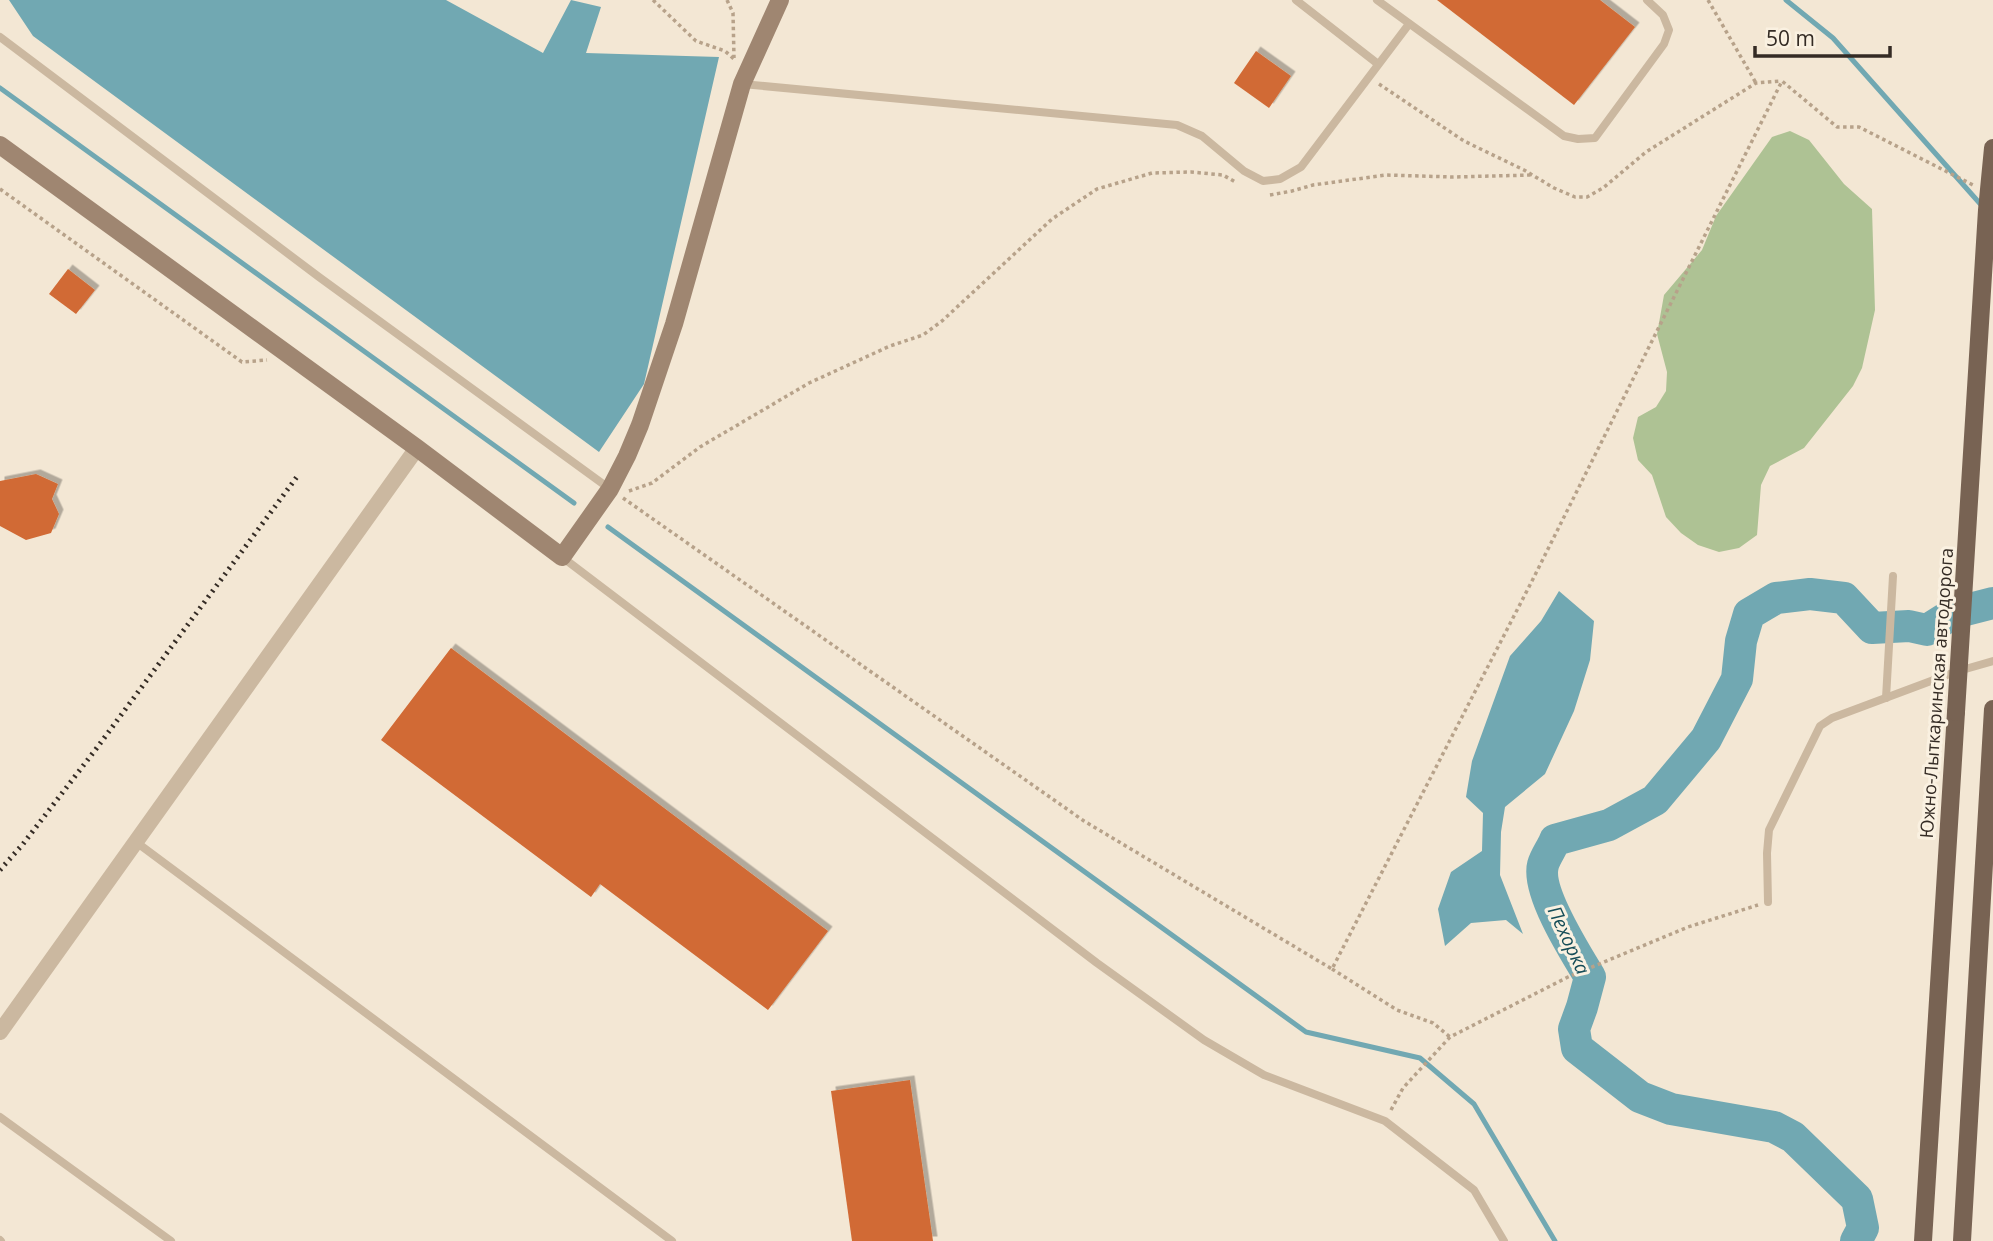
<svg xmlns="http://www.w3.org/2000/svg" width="1993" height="1241" font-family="'Open Sans',sans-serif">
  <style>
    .green { fill: #aec294 }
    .water { fill: #71a8b2 }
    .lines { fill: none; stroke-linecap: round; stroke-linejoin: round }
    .stream { stroke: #71a8b2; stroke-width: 5 }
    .river { stroke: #71a8b2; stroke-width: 32 }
    .building { fill: #d16a34; filter: url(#shadow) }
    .path { stroke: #b7a28a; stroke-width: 3.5; stroke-dasharray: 3.5 3.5; stroke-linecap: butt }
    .lane { stroke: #cbb8a0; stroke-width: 8 }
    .street { stroke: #cbb8a0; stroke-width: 16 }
    .secondary { stroke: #9f8671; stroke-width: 18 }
    .primary { stroke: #786353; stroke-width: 18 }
    .rail { stroke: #342b24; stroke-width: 5; stroke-dasharray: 2 5; stroke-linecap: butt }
    .primary-bridge { stroke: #786353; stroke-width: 18 }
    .labels { text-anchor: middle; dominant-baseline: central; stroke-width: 6; stroke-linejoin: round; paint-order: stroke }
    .street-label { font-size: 18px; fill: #342b24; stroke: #faf1e1 }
    .water-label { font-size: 19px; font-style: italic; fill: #164d58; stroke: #faf1e1 }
  </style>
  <defs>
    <filter id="shadow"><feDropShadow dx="4.5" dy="-4.5" stdDeviation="0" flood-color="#0004"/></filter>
  </defs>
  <rect width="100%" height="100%" fill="#f3e7d4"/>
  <path class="green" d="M1790,131l19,9 35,44 28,25 3,101 -13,58 -9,18 -49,62 -34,18 -9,19 -4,50 -18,13 -20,4 -21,-7 -17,-12 -15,-16 -14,-42 -14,-15 -5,-22 5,-21 18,-10 10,-16 1,-19 -10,-38 7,-39 38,-45 14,-34 56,-79z"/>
  <g class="water">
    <path d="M9,0h437l97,53 28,-53 30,7 -15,46 133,4 -75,327 -45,68 -566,-416z"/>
    <path d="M1559,591l35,30 -4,39 -16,51 -29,63 -40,33 -4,25 -1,43 23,59 -17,-14 -35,3 -26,23 -7,-37 13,-37 31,-21 1,-38 -17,-16 6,-36 38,-105 31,-35z"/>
  </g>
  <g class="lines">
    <g class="stream">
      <path d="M1786,0l47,38 150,169"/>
      <path d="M0,88l574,415"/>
      <path d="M608,527l698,505 114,26 54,46 81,137"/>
    </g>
    <path class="river" d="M1856,1241l7,-13 -6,-29 -64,-62 -19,-10 -103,-18 -31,-12 -63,-49 -3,-19 8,-22 8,-30c-14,-23 -54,-86 -47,-112 2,-8 9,-17 12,-25l54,-15 46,-25 51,-61 31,-60 4,-38 8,-27 27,-16 34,-4 34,4 28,30 37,-2 18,4 27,-17 39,-10"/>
  </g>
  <g class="building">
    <path d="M1437,0h163l35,27 -61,78z"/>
    <path d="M1256,51l35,25 -22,32 -35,-25z"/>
    <path d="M68,269l27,21 -19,24 -27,-20z"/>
    <path d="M36,474l22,10 -6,15 7,15 -8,19 -25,7 -26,-14v-45z"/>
    <path d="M451,648l377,283 -60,79 -168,-126 -9,13 -210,-157z"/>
    <path d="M910,1080l23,161h-81l-21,-150z"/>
  </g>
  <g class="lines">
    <g class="path">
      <path d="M653,0l43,41 29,10 9,8"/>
      <path d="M727,0l6,13 1,45"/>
      <path d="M1708,0l48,83"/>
      <path d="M1379,84l85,57 60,29 30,18 21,9h12l16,-9 43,-36 110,-69 25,-2"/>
      <path d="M0,189l242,173 25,-2"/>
      <path d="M1270,195l22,-4 21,-6 73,-10 67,2 79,-2"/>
      <path d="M629,491l23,-8 48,-36 109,-64 81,-37 33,-11 19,-14 110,-102 45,-30 55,-16 39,-1 32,3 14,8"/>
      <path d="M623,498l461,323 248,148 200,-388 250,-500 55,46h22l114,58"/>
      <path d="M1332,969l65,41 36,13 17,14"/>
      <path d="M1391,1110l12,-22 47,-51 118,-60 120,-50 70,-22"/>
    </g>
    <g class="lane">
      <path d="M1296,0l82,64"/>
      <path d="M1377,0l187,136 14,3 17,-1 69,-94 5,-14 -6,-15 -16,-15"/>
      <path d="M0,37l319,240 291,212"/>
      <path d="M742,84l435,41 25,11 42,35 19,10 17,-2 21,-12 108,-143"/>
      <path d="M562,557l535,406 107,77 60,35 121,46 89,69 30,51"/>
      <path d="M1886,698l7,-122"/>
      <path d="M136,842l536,399"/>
      <path d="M1768,902l-1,-49 2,-23 51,-104 12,-8 123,-46 38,-11"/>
      <path d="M0,1117l171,124"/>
      <path d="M0,1240l1,1"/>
    </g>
    <path class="street" d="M0,1032l417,-584"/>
    <path class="secondary" d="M0,145l417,303 145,109 48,-68 17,-33 13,-31 34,-101 68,-240 38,-84"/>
    <g class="primary">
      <path d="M1923,1241l33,-529"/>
      <path d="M1962,1241l31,-532"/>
    </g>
    <path class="rail" d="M0,870l23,-26 73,-95 203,-275"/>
    <path class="primary-bridge" d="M1956,712l31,-502 6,-62"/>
  </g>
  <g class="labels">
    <g class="street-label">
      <text transform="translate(1936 693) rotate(-86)">Южно-Лыткаринская автодорога</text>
    </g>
    <g class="water-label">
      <text transform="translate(1569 940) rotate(65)">Пехорка</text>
    </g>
  </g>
  <path d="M1755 46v10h135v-10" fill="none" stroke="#342b24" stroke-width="3.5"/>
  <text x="1766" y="46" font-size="21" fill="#342b24" stroke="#faf1e1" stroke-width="5" paint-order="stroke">50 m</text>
</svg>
